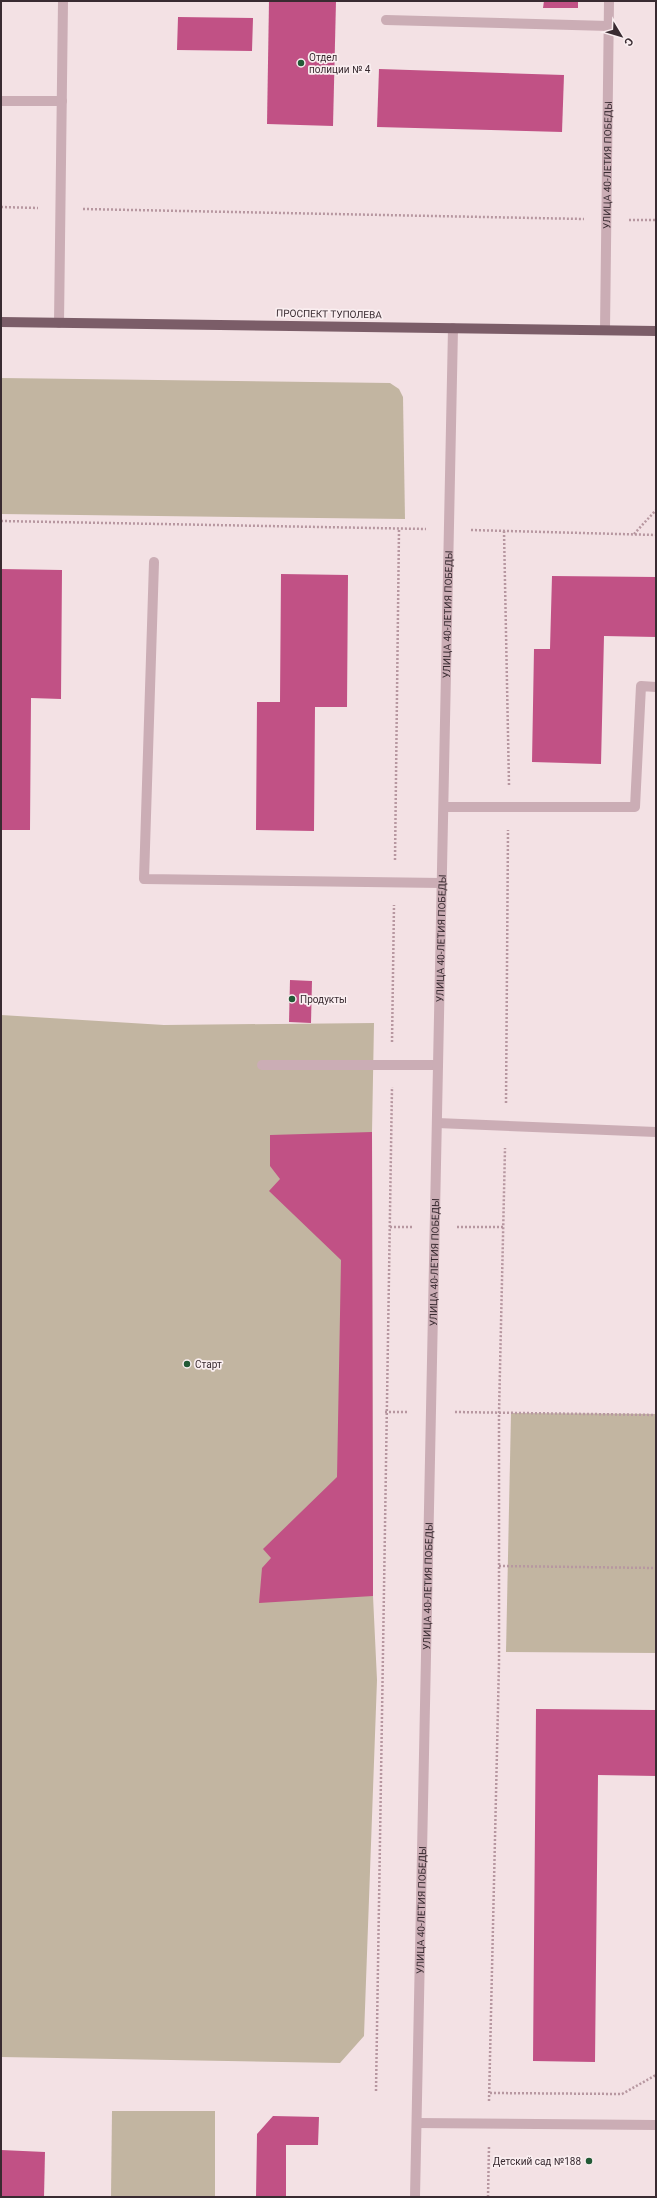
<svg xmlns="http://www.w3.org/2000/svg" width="657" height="2198" font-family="Roboto,sans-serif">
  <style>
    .green { fill: #c2b5a1 }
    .building { fill: #c15185 }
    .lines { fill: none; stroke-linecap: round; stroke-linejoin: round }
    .path { stroke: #b797a0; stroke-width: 2.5; stroke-dasharray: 2 2; stroke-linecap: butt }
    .minor { stroke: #cbadb5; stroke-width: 10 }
    .major { stroke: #7b5d68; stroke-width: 10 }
    .poi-dot { fill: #225a36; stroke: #faeef0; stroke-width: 1.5 }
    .labels { text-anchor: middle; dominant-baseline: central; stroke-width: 3.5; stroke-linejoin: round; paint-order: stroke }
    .poi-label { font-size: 10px; fill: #392b31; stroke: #faeef0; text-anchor: start }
    .street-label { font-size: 10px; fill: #392b31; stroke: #faeef0 }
  </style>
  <rect width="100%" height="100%" fill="#f3e1e4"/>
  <g class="green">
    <path d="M1,378l389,5 9,6 4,8 2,122 -404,-5z"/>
    <path d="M1,1015l163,10 210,-2 -2,109 1,464 4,84 -13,356 -24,27 -339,-6z"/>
    <path d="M511,1413l145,1v239l-150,-1z"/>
    <path d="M112,2111h103v86h-104z"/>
  </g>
  <g class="building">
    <path d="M269,1h67l-3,125 -66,-2z"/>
    <path d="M544,1h34v7h-35z"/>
    <path d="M178,17l75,1 -1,33 -75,-1z"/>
    <path d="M379,69l185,6 -2,57 -185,-5z"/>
    <path d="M1,569l61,1 -1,129 -30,-1 -1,132h-29z"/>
    <path d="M281,574l67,1 -1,132h-32l-1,124 -58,-1 1,-128h23z"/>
    <path d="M552,576l104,1v60l-52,-1 -3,128 -69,-2 2,-113h16z"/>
    <path d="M290,980l22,1 -1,42 -22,-1z"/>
    <path d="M372,1132l1,464 -114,7 3,-35 9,-10 -8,-9 74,-72 4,-217 -72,-69 11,-12 -10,-13v-31z"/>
    <path d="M536,1709l120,1v66l-58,-1 -3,287 -62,-1z"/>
    <path d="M273,2116l46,1 -1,28h-32v52h-30l1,-63z"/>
    <path d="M1,2150l44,2 -1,45h-43z"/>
  </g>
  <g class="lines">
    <g class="path">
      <path d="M1,207l37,1"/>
      <path d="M83,209l501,10"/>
      <path d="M629,220h27"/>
      <path d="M1,521l425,8"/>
      <path d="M471,530l185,5"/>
      <path d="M504,531l5,254"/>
      <path d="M634,534l22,-24"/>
      <path d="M395,860l4,-331"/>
      <path d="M392,1042l2,-137"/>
      <path d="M506,1103l2,-273"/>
      <path d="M390,1227h22"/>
      <path d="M457,1227h46"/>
      <path d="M385,1412h23"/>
      <path d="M455,1412l201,3"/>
      <path d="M499,1566l157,2"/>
      <path d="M376,2091l16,-1004"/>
      <path d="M490,2093l132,1 34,-19"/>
      <path d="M489,2101l10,-438v-250l6,-265"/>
      <path d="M488,2197l1,-51"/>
    </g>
    <g class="minor">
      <path d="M386,20l223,6"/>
      <path d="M1,101h61"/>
      <path d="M59,323l4,-322"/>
      <path id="s1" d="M605,330l4,-329"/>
      <path d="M154,562l-10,317 298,4"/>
      <path d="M444,807h191l6,-121 15,1"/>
      <path d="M262,1065h176"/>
      <path d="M437,1123l219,9"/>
      <path d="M417,2123l239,2"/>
      <path id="s2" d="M415,2197l38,-1869"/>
    </g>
    <path class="major" d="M1,322l655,9"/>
  </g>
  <g class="poi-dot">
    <circle cx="301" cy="63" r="4"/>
    <circle cx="292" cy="999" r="4"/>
    <circle cx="187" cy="1364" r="4"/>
    <circle cx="589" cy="2161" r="4"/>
  </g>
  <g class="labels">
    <g class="poi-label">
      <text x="309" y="57">Отдел<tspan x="309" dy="12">полиции № 4</tspan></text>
      <text x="300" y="999">Продукты</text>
      <text x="195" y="1364">Старт</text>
      <text x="581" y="2161" text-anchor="end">Детский сад №188</text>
    </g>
    <g class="street-label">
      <text stroke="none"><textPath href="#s1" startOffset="165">УЛИЦА 40-ЛЕТИЯ ПОБЕДЫ</textPath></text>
      <text transform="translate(329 314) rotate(1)">ПРОСПЕКТ ТУПОЛЕВА</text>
      <text stroke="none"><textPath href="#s2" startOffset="1583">УЛИЦА 40-ЛЕТИЯ ПОБЕДЫ</textPath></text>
      <text stroke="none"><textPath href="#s2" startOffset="1259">УЛИЦА 40-ЛЕТИЯ ПОБЕДЫ</textPath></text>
      <text stroke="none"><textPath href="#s2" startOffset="935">УЛИЦА 40-ЛЕТИЯ ПОБЕДЫ</textPath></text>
      <text stroke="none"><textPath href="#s2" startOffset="611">УЛИЦА 40-ЛЕТИЯ ПОБЕДЫ</textPath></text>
      <text stroke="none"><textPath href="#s2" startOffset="287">УЛИЦА 40-ЛЕТИЯ ПОБЕДЫ</textPath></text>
    </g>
  </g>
  <rect width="657" height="2198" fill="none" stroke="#392b31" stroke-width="4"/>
  <g transform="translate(621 36) rotate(128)" stroke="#faeef0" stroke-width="3" paint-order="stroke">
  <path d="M0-3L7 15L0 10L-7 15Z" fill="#392b31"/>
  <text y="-6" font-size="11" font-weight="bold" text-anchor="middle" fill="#392b31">С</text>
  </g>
</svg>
